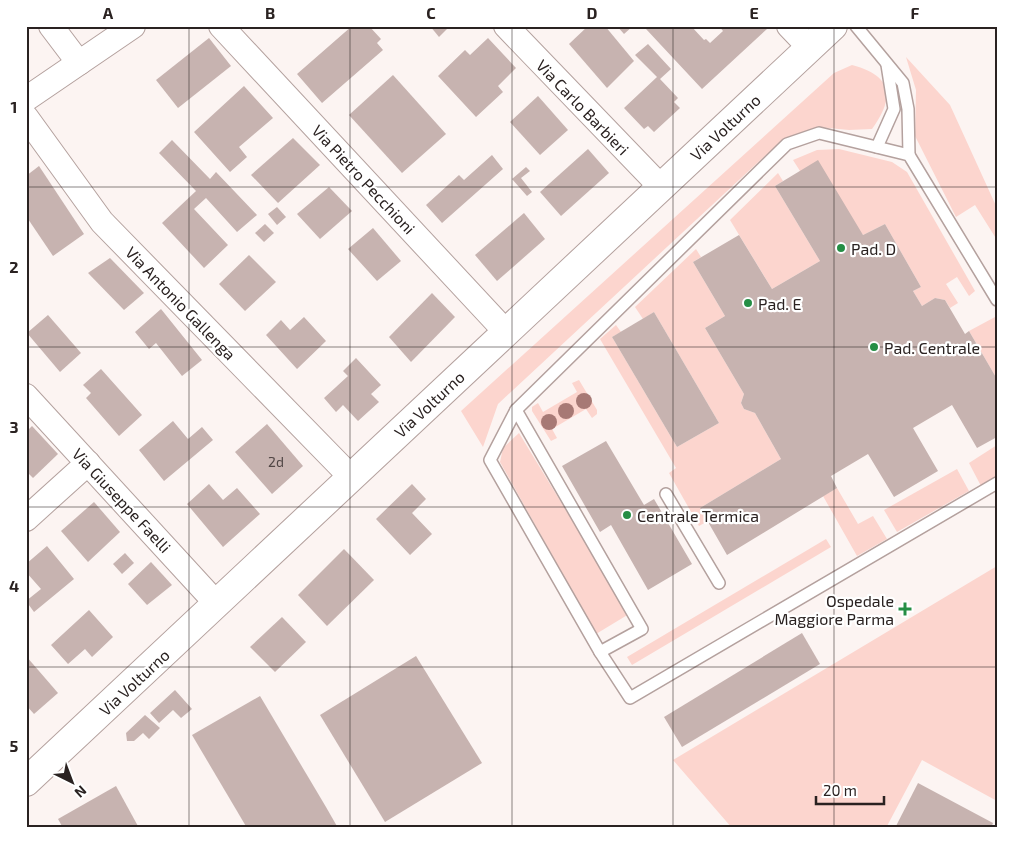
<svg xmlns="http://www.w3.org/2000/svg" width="1023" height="854" font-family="'Exo 2',sans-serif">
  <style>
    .green { fill: #fcd5ce }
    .building { fill: #c7b3b0 }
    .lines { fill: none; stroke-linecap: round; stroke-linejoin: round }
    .lane-casing { stroke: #b4a19e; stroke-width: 14 }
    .street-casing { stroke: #b4a19e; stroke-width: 26 }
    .secondary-casing { stroke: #b4a19e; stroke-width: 30 }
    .lane { stroke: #fff; stroke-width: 11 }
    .street { stroke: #fff; stroke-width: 24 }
    .secondary { stroke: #fff; stroke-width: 28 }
    .tree { fill: #a77975 }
    .grid { fill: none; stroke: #2a2221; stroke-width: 1; stroke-opacity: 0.55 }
    .poi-dot { fill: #258e45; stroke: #fff; stroke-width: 2 }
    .labels { text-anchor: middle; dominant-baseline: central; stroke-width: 4.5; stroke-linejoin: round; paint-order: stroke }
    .number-label { font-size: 14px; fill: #514645 }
    .street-label { font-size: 16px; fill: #2a2221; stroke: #fff }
    .poi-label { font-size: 16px; fill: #2a2221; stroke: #fff; text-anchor: start }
    .neatline { fill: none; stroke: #2a2221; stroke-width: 2 }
    .grid-label { font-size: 16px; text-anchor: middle; font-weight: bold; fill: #2a2221 }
  </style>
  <rect width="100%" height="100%" fill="#fcf4f2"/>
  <g class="green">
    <path d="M906,57l44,48 47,103v32l-22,-35 -19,12 -41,-81 1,-46z"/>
    <path d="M852,65c41,11 43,32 20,64l-23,1 -31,-3 -23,8 -29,20 -268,249 -15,43 -22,-36 373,-338z"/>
    <path d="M839,149l53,13 15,10 68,119 -6,5 -12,-19 -11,7 12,19 -8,5 -5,-8 -10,-2 -13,8 -9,-15 8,-4 -36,-63 -22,11 -63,-64 -7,-11 24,-10z"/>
    <path d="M778,173l5,8 -8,5 45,75 -48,28 -42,-69z"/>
    <path d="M696,249l5,8 -8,5 32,54 -20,12 39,66 -3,9 3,6 11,4 26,46 -81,49 8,13 -9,5 -30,-53 7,-5 -76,-129 16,-14 5,7 -9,5 65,110 42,-24 -65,-111 -11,7 -8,-12z"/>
    <path d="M995,317l2,4v58l-28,-48z"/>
    <path d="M579,380l18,30v4l-5,4 -6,-9 -34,20 5,9 -6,3 -19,-30v-4l6,-4 5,9 34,-20 -5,-9z"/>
    <path d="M519,433l110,181 -33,20 -96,-172 3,-14z"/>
    <path d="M997,445v31l-16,10 -12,-23z"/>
    <path d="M957,469l12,22 -72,41 -13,-22z"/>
    <path d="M837,488l21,36 15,-8 14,23 -30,17 -34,-60z"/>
    <path d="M826,539l5,8 -199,118 -5,-8z"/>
    <path d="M997,566v235l-75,-41 -36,68h-154l-59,-68z"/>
  </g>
  <g class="building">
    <path d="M352,26h17l12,13 -4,4 6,7 -61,53 -25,-29z"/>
    <path d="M430,26h20l-11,11z"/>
    <path d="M588,26h17l29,35 -27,27 -38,-44z"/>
    <path d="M617,26h16l-9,8z"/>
    <path d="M648,26h43l13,14 2,-1 4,4 13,-12 -4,-5h45l3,3 -65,60 -56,-60z"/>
    <path d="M209,38l22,28 -53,42 -22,-28z"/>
    <path d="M488,38l28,30 -18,18 5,6 -27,25 -38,-41 27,-26 5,5z"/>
    <path d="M648,44l23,25 -11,10 18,19 -4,4 6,6 -26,24 -6,-6 -4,3 -20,-21 33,-31 -22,-22z"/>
    <path d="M393,75l53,59 -44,39 -53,-58z"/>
    <path d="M244,86l29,32 -34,29 8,10 -17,15 -36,-40z"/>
    <path d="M538,96l30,34 -28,25 -30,-33z"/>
    <path d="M293,138l27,27 -42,38 -27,-28z"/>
    <path d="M172,140l38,39 6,-7 41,43 -20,17 -31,-34 -12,11 34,36 -24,23 -42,-45 34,-32 -37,-38z"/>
    <path d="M588,149l21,24 -48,43 -21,-24z"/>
    <path d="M492,155l11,14 -61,54 -16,-18 33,-30 5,5z"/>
    <path d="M818,160l45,75 22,-11 36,63 -8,4 9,15 13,-8 10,2 20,34 4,-3 28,48v58l-20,11 -25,-43 -39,23 25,43 -44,26 -26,-43 -37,22 6,12 -110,67 -27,-47 81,-49 -26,-46 -11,-4 -3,-6 3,-9 -39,-66 20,-12 -32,-54 46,-27 33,54 48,-28 -45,-75z"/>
    <path d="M39,166l45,68 -31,22 -27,-40v-40z"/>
    <path d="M526,167l4,4 -9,7 11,14 -5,4 -15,-17z"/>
    <path d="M329,187l23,24 -32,28 -23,-25z"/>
    <path d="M277,207l9,10 -9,8 -9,-11z"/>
    <path d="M524,213l21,26 -48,42 -22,-26z"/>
    <path d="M265,224l9,9 -10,9 -9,-9z"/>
    <path d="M373,228l28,33 -24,20 -29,-32z"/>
    <path d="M249,255l27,27 -31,29 -26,-27z"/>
    <path d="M110,258l34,35 -20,17 -36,-37z"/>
    <path d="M432,293l23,24 -44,45 -22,-25z"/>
    <path d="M161,309l41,51 -20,16 -26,-33 -7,6 -14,-17z"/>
    <path d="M654,312l65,111 -42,24 -65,-110z"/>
    <path d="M48,315l33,38 -21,19 -33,-39z"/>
    <path d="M304,317l22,24 -29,28 -31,-34 15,-15 9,10z"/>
    <path d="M356,358l25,27 -10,9 8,8 -21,19 -15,-16 -7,7 -12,-14 24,-22 -5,-5z"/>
    <path d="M101,369l41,46 -23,21 -33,-38 5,-5 -8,-8z"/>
    <path d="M173,421l15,18 14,-12 11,13 -49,41 -25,-31z"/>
    <path d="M267,424l36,42 -31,28 -37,-42z"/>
    <path d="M32,426l26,28 -25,24 -7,-7v-39z"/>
    <path d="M606,441l38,64 10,-6 38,65 -44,26 -37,-65 -11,7 -38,-66z"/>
    <path d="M209,484l14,16 14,-12 23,26 -37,33 -36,-43z"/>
    <path d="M412,484l14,15 -14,14 20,21 -22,21 -34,-36z"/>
    <path d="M94,502l26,30 -32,30 -27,-31z"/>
    <path d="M47,546l27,33 -40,33 -8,-11 15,-12 -15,-17v-8z"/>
    <path d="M344,549l30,31 -47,46 -29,-31z"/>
    <path d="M125,553l9,10 -12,11 -9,-10z"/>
    <path d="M151,562l21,23 -25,20 -19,-21z"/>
    <path d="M89,610l24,27 -21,20 -7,-8 -17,15 -17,-19z"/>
    <path d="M282,617l24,25 -31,30 -25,-25z"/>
    <path d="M802,633l18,31 -138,83 -18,-30z"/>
    <path d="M26,656l32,37 -24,21 -8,-9z"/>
    <path d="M416,656l66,107 -97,59 -65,-107z"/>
    <path d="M175,690l17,19 -11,9 -8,-8 -14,13 -9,-10z"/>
    <path d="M260,696l66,111 12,21h-91l-55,-93z"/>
    <path d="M145,715l15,13 -11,11 -6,-6 -9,8h-7l-1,-8z"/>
    <path d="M918,783l75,40 -2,5h-96z"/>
    <path d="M116,786l23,42h-76l-5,-9z"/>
  </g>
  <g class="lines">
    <g class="lane-casing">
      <g id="lane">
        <path d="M856,26l47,57 5,26 1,46"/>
        <path d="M877,147l17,-38 -7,-44"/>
        <path d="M997,300l-88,-145 -90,-22 -32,11 -271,266 126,219 -42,23 30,46 367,-215"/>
        <path d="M516,410l-26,50 110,192"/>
        <path d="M666,494l53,89"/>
      </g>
    </g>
    <g class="street-casing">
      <g id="street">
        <path d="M51,26l28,37"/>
        <path d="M221,26l285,306"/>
        <path d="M506,26l155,161"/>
        <path d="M789,26l21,22"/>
        <path d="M26,99l107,-73"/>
        <path d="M26,117l76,105 249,255"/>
        <path d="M26,396l191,208"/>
        <path d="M26,519l62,-56"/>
      </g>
    </g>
    <g class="secondary-casing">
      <path id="secondary" d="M26,782l807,-756"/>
    </g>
    <use href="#lane" class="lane"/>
    <use href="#street" class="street"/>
    <use href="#secondary" class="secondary"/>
  </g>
  <g class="tree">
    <circle cx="584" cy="401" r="8"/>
    <circle cx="566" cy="411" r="8"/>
    <circle cx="549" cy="422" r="8"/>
  </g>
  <path class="grid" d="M189,26v802M350,26v802M512,26v802M673,26v802M834,26v802M26,187h971M26,347h971M26,507h971M26,667h971"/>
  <g class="poi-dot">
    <circle cx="841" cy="248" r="5"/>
    <circle cx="748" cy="303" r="5"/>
    <circle cx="874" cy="347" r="5"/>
    <circle cx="627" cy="515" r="5"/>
    <path d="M902.5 601.5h5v5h5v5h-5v5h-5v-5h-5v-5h5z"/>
  </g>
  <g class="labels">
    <g class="number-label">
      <text x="276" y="461">2d</text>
    </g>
    <g class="street-label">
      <text transform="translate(583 107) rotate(46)">Via Carlo Barbieri</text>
      <text transform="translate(725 127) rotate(-43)">Via Volturno</text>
      <text transform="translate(364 179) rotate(47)">Via Pietro Pecchioni</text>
      <text transform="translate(181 303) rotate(46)">Via Antonio Gallenga</text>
      <text transform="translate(429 404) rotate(-43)">Via Volturno</text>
      <text transform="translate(122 500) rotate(47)">Via Giuseppe Faelli</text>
      <text transform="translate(134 682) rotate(-43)">Via Volturno</text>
    </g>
    <g class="poi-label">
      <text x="851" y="248">Pad. D</text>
      <text x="758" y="303">Pad. E</text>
      <text x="884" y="347">Pad. Centrale</text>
      <text x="637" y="515">Centrale Termica</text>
      <text x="894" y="600" text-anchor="end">Ospedale<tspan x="894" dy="18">Maggiore Parma</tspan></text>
    </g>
  </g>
  <rect width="1023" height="854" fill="none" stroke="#ffffff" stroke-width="55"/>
  <g transform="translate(72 782) rotate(138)" stroke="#ffffff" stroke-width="4" paint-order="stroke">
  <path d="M0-4L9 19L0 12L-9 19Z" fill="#2a2221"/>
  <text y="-8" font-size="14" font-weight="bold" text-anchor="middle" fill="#2a2221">N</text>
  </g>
  <path d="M816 796v8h68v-8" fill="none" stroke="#2a2221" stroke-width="2.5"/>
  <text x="823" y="796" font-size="15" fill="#2a2221" stroke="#ffffff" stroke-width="4" paint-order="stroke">20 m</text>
  <rect x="28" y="28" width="968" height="798" class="neatline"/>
  <g class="grid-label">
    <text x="108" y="19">A</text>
    <text x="270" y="19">B</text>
    <text x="431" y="19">C</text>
    <text x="592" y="19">D</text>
    <text x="754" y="19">E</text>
    <text x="915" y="19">F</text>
    <text x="14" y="113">1</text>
    <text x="14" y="273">2</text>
    <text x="14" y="433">3</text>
    <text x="14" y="592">4</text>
    <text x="14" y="752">5</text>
  </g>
</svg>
